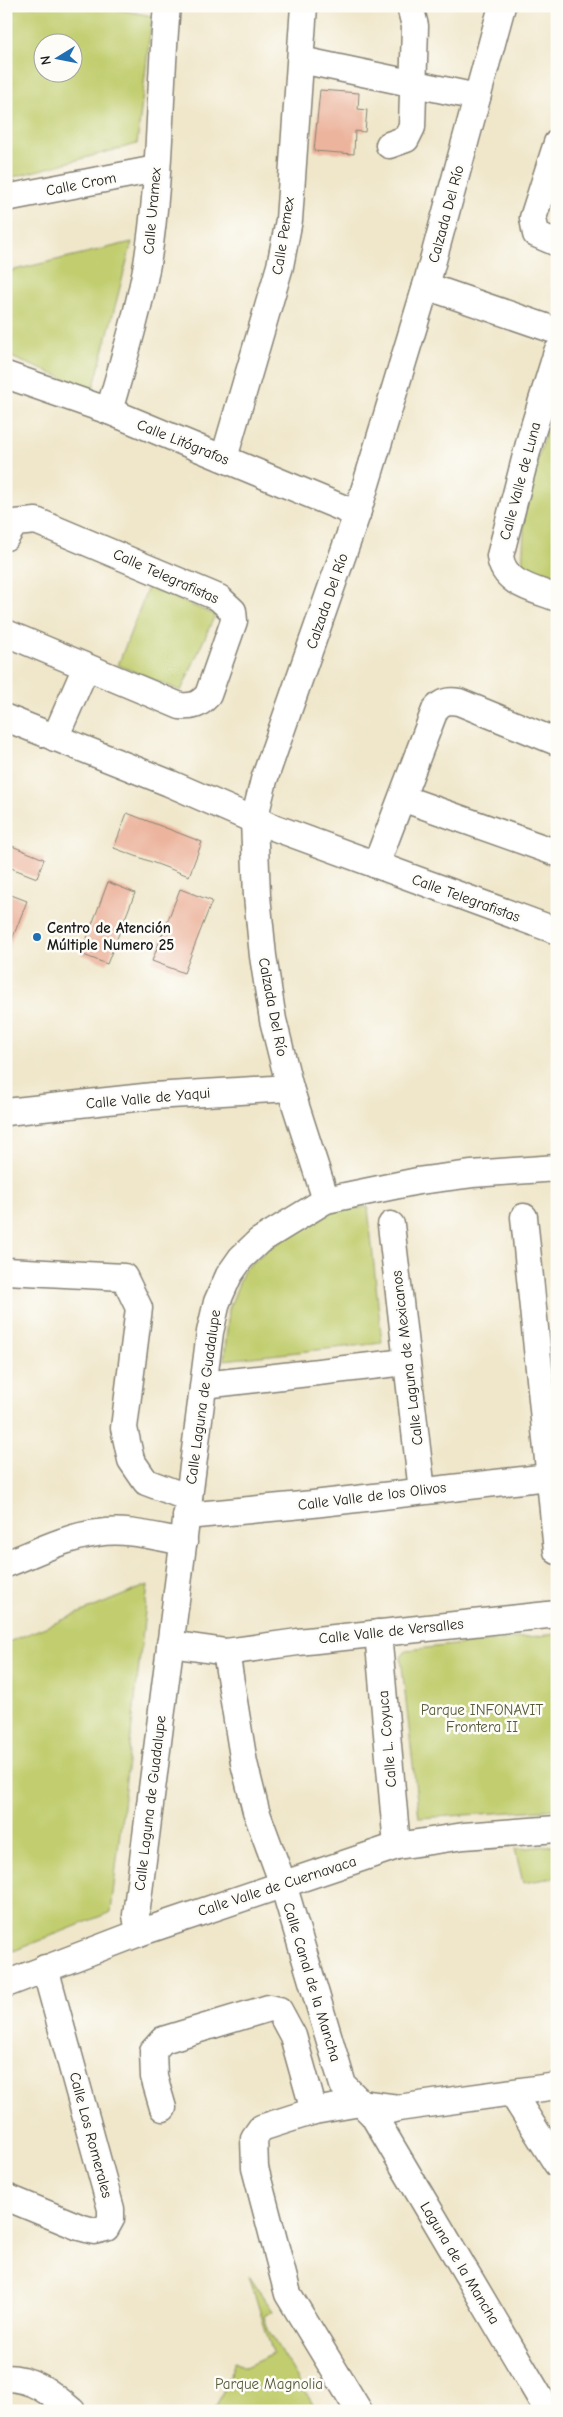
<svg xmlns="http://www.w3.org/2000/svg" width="563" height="2417" font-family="'Comic Neue',sans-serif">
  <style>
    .green { fill: #c1cd6e; stroke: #6e7445; fill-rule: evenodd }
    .building { fill: #ecb49d }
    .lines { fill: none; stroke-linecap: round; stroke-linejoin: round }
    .minor-casing { stroke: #868274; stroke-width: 29 }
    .minor { stroke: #fff; stroke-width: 26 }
    .poi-dot { fill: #1f6fb2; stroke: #fdfcf7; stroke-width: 2 }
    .labels { text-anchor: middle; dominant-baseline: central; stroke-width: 5; stroke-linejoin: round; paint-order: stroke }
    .street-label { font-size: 15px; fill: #1c1c1c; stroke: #fdfcf7 }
    .poi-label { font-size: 15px; font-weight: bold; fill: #1c1c1c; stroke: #fdfcf7; text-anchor: start }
    .park-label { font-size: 15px; fill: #565a39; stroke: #fdfcf7 }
  </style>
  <rect width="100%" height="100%" fill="#fdfcf7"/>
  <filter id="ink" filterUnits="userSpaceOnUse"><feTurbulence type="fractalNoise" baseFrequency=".02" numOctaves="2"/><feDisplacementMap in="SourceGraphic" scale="10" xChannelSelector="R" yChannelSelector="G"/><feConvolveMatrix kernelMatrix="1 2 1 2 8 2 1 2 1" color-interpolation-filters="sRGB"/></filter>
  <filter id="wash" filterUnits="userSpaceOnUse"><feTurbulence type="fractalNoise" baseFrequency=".0096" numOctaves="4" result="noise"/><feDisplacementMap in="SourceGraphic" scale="20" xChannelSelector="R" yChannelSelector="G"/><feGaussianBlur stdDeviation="1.12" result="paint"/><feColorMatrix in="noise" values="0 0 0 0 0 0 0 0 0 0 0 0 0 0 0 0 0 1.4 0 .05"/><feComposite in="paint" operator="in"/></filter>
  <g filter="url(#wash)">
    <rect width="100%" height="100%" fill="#f0e7cb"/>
    <g class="green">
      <path d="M16,6h84l52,10 -15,128 -131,35v-143zM42,42h30v30h-30z"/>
      <path d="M132,242l-39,148 -87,-35v-83z"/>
      <path d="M557,392v193l-35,-15 3,-66z"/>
      <path d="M148,587l67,28 -34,76 -63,-26z"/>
      <path d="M368,1207l14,136 -158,17 5,-51 15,-39 28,-24 65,-36z"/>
      <path d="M148,1585l-37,327 -105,42v-311z"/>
      <path d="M557,1634v175l-138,9 -18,-161 6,-7z"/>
      <path d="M557,1845v32l-34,6 -8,-34z"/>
      <path d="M249,2276l24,35 -9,5 5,16 48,79h-103l21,-49 10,5 28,-13z"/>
    </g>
    <g id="blocks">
      <g class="building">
        <path d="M320,90l39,3 -1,16 9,1 -2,22 -10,-1 -1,23 -40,-3z"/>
        <path d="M127,813l75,29 -13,34 -75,-28z"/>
        <path d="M12,846l32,13 -7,19 -31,-12z"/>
        <path d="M108,882l27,11 -28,71 -26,-10z"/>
        <path d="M180,889l32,12 -28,72 -32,-12z"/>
        <path d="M6,893l21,8 -21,54z"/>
      </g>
    </g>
  </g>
  <g filter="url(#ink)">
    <use href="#blocks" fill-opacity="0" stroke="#868274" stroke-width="1"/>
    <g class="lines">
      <g class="minor-casing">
        <g id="minor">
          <path d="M301,60l176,37"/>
          <path d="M557,143l-24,75 3,16 21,9"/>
          <path d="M389,145l17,-6 6,-12 3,-101 -5,-20"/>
          <path d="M6,198l150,-29"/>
          <path d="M426,286l131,45"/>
          <path d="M557,352l-26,84 -31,120c3,28 34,33 57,42"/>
          <path d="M6,375l103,36 248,103"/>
          <path d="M109,411c14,-49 29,-97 38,-147 14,-85 12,-172 20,-258"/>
          <path d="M224,458l56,-192 9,-46 15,-214"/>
          <path d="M6,537l9,-14 21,-2 183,77 14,13 1,10 -26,74c-9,10 -15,12 -28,11l-174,-73"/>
          <path d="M6,718l163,65 85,37 303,111"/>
          <path d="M55,738l31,-71"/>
          <path d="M402,798l155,55"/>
          <path d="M376,865l59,-155c7,-9 14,-10 24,-8l98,40"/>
          <path d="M6,1112l147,-16 137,-8"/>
          <path d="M326,1200l-36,-112 -17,-68 -10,-64 -6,-60 -3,-76 10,-40 93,-266 69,-228 76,-280"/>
          <path d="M524,1217l33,334"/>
          <path d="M391,1225l31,266"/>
          <path d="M6,1271l118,6 15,31 -15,120 7,32 15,22 43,16"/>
          <path d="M204,1385l202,-23"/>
          <path d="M186,1516l127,-12 244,-28"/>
          <path d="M6,1564c29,-11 60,-27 91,-31 29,-5 59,4 87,9"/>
          <path d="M378,1633l19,213"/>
          <path d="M170,1644l56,8 72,-10 259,-28"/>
          <path d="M226,1652l18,111 12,48 27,73 60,201 30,30 175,296"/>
          <path d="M139,1933l-3,-18 74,-583 7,-30 12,-27 12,-17 18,-17 67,-41 92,-19 54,-7 85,-6"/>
          <path d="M6,1984l133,-51 258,-87 67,-10 93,-7"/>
          <path d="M512,2093l45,71"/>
          <path d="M163,2108l-9,-31 -1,-26 10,-11 106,-32 10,2 14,26 21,75"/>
          <path d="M383,2112l15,-4 159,-22"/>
          <path d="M6,2197l73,30 15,4 12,-3 5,-9v-10l-66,-241"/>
          <path d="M6,2378c28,0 46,16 66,33"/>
          <path d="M359,2411l-71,-117 -33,-126 -1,-30 7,-10 53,-17 46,-8 38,5"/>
        </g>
      </g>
      <use href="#minor" class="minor"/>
    </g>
  </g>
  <circle class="poi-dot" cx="37" cy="937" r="5"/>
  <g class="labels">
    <g class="street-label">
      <text transform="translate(81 184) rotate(-11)">Calle Crom</text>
      <text transform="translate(152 211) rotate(-85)">Calle Uramex</text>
      <text transform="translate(446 214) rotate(-75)">Calzada Del Río</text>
      <text transform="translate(283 236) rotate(-81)">Calle Pemex</text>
      <text transform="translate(183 442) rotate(22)">Calle Litógrafos</text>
      <text transform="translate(520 481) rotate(-75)">Calle Valle de Luna</text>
      <text transform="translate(166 576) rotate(24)">Calle Telegrafistas</text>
      <text transform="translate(327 601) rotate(-71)">Calzada Del Río</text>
      <text transform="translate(466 898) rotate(20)">Calle Telegrafistas</text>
      <text transform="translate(273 1007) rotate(79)">Calzada Del Río</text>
      <text transform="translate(148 1098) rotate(-5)">Calle Valle de Yaqui</text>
      <text transform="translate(407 1358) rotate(-97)">Calle Laguna de Mexicanos</text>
      <text transform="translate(203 1397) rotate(-82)">Calle Laguna de Guadalupe</text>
      <text transform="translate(372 1496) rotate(-7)">Calle Valle de los Olivos</text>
      <text transform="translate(391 1631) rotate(-6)">Calle Valle de Versalles</text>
      <text transform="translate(387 1739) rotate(-95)">Calle L. Coyuca</text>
      <text transform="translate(150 1803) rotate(-83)">Calle Laguna de Guadalupe</text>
      <text transform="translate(277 1886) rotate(-18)">Calle Valle de Cuernavaca</text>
      <text transform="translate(312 1982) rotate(73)">Calle Canal de la Mancha</text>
      <text transform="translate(91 2135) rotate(75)">Calle Los Romerales</text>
      <text transform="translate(460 2263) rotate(59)">Laguna de la Mancha</text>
    </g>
    <g class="poi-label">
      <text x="47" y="928">Centro de Atención<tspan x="47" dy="17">Múltiple Numero 25</tspan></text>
    </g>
    <g class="park-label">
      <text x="482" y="1710">Parque INFONAVIT<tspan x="482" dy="17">Frontera II</tspan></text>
      <text x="269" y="2384">Parque Magnolia</text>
    </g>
  </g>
  <rect width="563" height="2417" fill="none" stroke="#fdfcf7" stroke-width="25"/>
  <g transform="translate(58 58) rotate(260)"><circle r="24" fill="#fdfcf7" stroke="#a3a29f"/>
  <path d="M0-4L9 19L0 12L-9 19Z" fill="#1f6fb2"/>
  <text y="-8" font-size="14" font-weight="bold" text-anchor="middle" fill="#1c1c1c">N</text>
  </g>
</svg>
